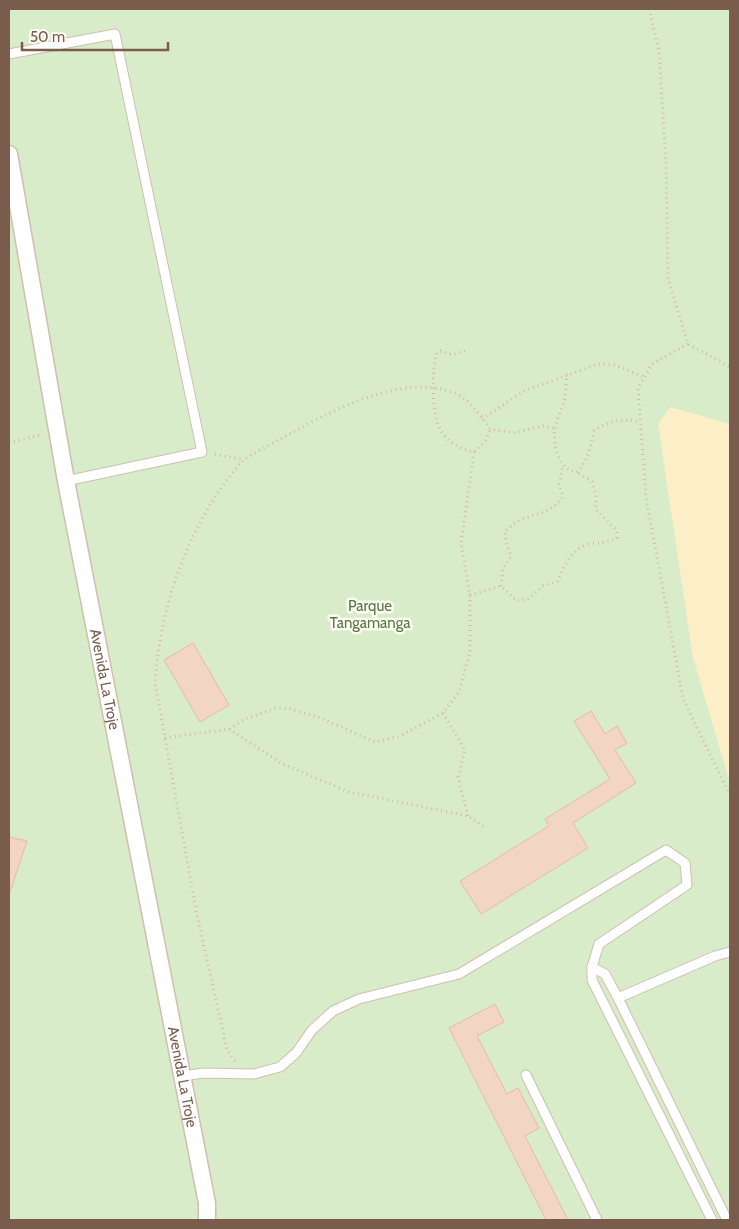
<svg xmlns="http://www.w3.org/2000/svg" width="739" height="1229" font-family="Cabin,sans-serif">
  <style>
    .green { fill: #d8ecc9 }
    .sand { fill: #fcefc7 }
    .building { fill: #f3d5c3; stroke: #e6bba3 }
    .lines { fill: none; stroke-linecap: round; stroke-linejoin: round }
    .service-casing { stroke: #d1beb0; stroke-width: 11 }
    .minor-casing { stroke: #d1beb0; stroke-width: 19 }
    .path { stroke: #d9b8a5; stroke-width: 3; stroke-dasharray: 1 4; stroke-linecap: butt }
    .service { stroke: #fff; stroke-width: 9 }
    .minor { stroke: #fff; stroke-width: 16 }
    .labels { text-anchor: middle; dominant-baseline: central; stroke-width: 5; stroke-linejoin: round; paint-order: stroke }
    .park-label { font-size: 15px; fill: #537a41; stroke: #fffaf3 }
    .street-label { font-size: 15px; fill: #7a5c4d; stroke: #fffaf3 }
  </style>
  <rect width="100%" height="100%" fill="#fdf6ec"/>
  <rect class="green" x="9" y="9" width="721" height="1211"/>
  <path class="sand" d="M670,407l60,17v359l-37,-125 -35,-234z"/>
  <g class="building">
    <path d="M193,643l36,62 -29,17 -36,-62z"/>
    <path d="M591,711l14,23 12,-8 10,17 -12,7 21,33 -63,40 15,25 -107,66 -21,-33 89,-55 -4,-7 65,-40 -36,-58z"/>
    <path d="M9,837l18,4 -18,54z"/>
    <path d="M495,1004l9,18 -27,14 30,58 11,-6 21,40 -14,8 43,84h-22l-97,-192z"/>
  </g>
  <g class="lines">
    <g class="service-casing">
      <g id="service">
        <path d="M9,54l106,-20 87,418 -136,29"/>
        <path d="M592,967l13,7 13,24 109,222"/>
        <path d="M618,998l97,-42 15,-4"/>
        <path d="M526,1075l71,145"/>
        <path d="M182,1076l22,-3 50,1 26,-7 16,-14 16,-23 21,-19 26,-12 100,-25 207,-124 19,13 2,22 -88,59 -7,23v13l120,240"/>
      </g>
    </g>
    <g class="minor-casing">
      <g id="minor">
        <path id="s1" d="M9,154l57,327 141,722v17"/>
      </g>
    </g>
    <g class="path">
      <path d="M649,9l10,41 7,113 2,116 20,65 42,23"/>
      <path d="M688,344l-36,20 -14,24 8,109 37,202 47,96"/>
      <path d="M465,351l-13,4 -11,-4 -4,2c-6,16 -5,61 3,76 7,13 20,20 34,23l12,-12 4,-11"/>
      <path d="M567,374c-1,9 -1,19 -3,28 -3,8 -7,17 -9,26 -3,15 4,44 22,44 11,-11 14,-27 17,-41 16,-11 28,-13 47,-9"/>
      <path d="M482,419l42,-28 74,-27 17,1 29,12"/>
      <path d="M9,443l31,-8"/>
      <path d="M215,454l29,6"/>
      <path d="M501,586l2,-17 8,-13 -5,-13 -1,-12c4,-3 9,-8 13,-10 17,-8 34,-7 45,-25l-4,-12 4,-18"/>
      <path d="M470,595l31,-9 16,15 11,-2 15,-13 14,-4c8,-16 14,-34 33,-38 10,-2 17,-1 27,-6v-7l-21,-21v-16l-4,-12 -15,-10"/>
      <path d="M443,713l22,37 -7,27 10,39"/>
      <path d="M229,729l52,34 68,29 119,24 16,11"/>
      <path d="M165,738l64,-9 16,-10 31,-11 14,1 28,8 57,25 25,-6 43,-23 16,-21 11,-41v-56l-9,-52 13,-91"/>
      <path d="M235,1061l-8,-11 -31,-140 -41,-228c5,-66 25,-132 62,-188 7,-11 17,-24 26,-33 9,-9 25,-14 36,-21 46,-26 119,-67 173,-48 17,6 28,23 38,37l23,4 30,-7 12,3"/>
    </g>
    <use href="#service" class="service"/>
    <use href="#minor" class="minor"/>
  </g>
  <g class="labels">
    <g class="park-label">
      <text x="370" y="606">Parque<tspan x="370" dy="17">Tangamanga</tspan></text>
    </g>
    <g class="street-label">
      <text stroke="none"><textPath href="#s1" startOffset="534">Avenida La Troje</textPath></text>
      <text stroke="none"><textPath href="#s1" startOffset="939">Avenida La Troje</textPath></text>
    </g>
  </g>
  <rect width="739" height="1229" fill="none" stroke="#7a5c4d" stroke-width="20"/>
  <path d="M22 42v8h146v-8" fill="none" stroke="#7a5c4d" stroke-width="2.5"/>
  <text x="30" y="42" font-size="15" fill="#7a5c4d" stroke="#fffaf3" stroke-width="4" paint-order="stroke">50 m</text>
</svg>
